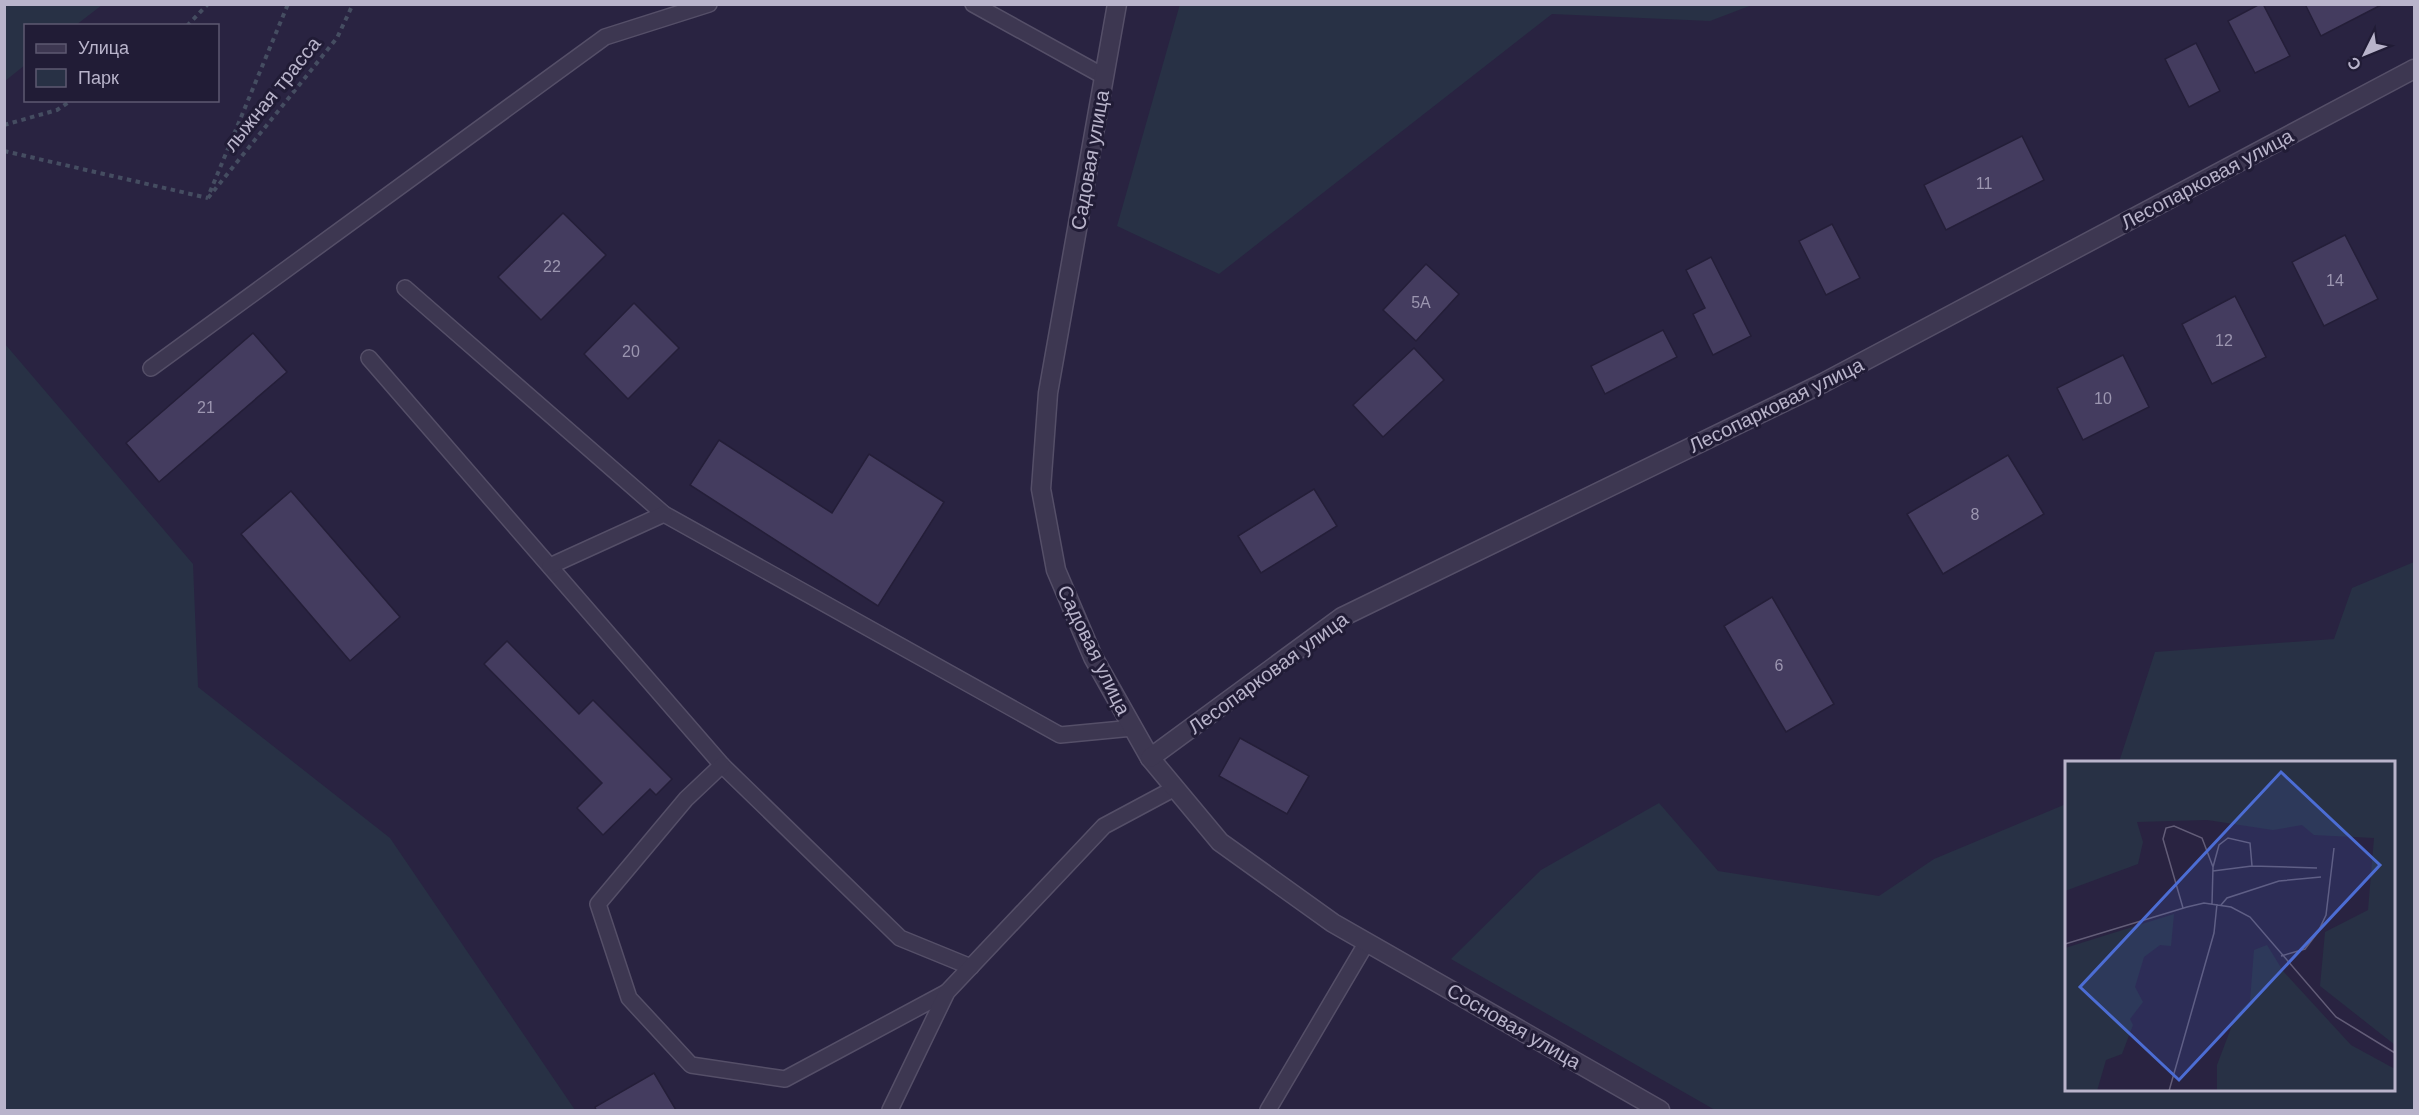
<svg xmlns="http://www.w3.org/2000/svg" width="2419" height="1115" font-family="Helvetica,sans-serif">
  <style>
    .green { fill: #283145 }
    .building { fill: #443c5f; stroke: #241e38; stroke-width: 1.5 }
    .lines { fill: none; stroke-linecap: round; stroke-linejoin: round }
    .service-casing { stroke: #554f68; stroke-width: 18 }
    .minor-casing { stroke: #554f68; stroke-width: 21 }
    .path { stroke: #454d61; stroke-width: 4; stroke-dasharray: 4.5 4.5; stroke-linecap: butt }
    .service { stroke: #3d3751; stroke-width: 15 }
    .minor { stroke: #3d3751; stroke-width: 18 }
    .labels { text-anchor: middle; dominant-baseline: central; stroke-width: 6; stroke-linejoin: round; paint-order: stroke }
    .number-label { font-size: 16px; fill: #9c96b0 }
    .street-label { font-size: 20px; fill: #b9b4cb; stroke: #211c36 }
    .inset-road { fill: none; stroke: #635d78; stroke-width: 1.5 }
    .view { fill: #4c6dd4; fill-opacity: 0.15; stroke: #4c6dd4; stroke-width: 3 }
    .inset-edge { fill: none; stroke: #b9b4cb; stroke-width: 3 }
  </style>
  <rect width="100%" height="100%" fill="#292341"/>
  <g class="green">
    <path d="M5,4h97v1l-26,20 -50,1 -1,39 -20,16z"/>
    <path d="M1180,4h572v1l-42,16 -158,-7 -333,260 -102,-48z"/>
    <path d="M5,344l188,220 5,123 192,151 185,272h-570z"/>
    <path d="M2414,562v548h-699l-264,-151 90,-89 118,-67 59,68 161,25 55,-37 132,-55v286h328v-328h-275l36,-110 179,-13 18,-51z"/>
  </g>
  <g class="building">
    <path d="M2260,4h3l27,52 -35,17 -27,-52z"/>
    <path d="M2305,4h78l-62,32z"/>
    <path d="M2196,43l24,48 -31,16 -24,-48z"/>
    <path d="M2022,136l22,44 -98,50 -22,-45z"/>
    <path d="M563,213l43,42 -65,65 -43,-43z"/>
    <path d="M1832,224l28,54 -34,17 -27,-54z"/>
    <path d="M2345,235l33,64 -54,27 -32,-64z"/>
    <path d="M1711,257l40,79 -38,19 -20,-41 12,-6 -19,-38z"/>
    <path d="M1426,264l33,30 -43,47 -33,-31z"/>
    <path d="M2235,296l31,61 -54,27 -30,-60z"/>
    <path d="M634,303l45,45 -51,51 -44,-45z"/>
    <path d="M1663,330l14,27 -72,37 -14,-28z"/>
    <path d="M253,333l34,39 -128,110 -33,-39z"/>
    <path d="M1414,348l30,32 -61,57 -30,-32z"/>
    <path d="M2123,355l26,52 -66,33 -26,-52z"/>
    <path d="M719,440l113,73 37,-59 75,48 -66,104 -188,-121z"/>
    <path d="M2008,455l36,59 -101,60 -36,-60z"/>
    <path d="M1314,489l23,37 -76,47 -23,-37z"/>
    <path d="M291,491l109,126 -50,44 -109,-127z"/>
    <path d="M1772,597l62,107 -48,28 -62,-106z"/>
    <path d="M507,641l72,73 14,-14 79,79 -16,16 -6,-6 -47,46 -26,-27 25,-25 -118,-119z"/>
    <path d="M1240,738l69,38 -22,38 -68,-38z"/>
    <path d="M654,1073l22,37h-80l-1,-3z"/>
  </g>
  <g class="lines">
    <g class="service-casing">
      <g id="service">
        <path d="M973,4l132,73"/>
        <path d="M405,288l259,226 396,221 73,-7"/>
        <path d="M369,358l353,407 178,173 71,29"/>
        <path d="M151,368l454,-331 104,-33"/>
        <path d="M550,566l114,-52"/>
        <path d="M722,765l-36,34 -88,105 31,94 62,67 94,14 162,-87"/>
        <path d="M890,1110l57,-118 157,-166 71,-38"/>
        <path d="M1268,1110l99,-168"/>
      </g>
    </g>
    <g class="minor-casing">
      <g id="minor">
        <path d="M1117,4l-69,389 -7,96 15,81 37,87 57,101 70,84 113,81 327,187"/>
        <path d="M1150,758l192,-141 481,-234 591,-314"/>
      </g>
    </g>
    <g class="path">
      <path d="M187,26l21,-22"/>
      <path d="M4,125l53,-15 15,-10"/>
      <path d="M4,151l204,47"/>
      <path d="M210,192l78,-188"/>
      <path d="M208,198l129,-160 16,-34"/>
    </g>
    <use href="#service" class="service"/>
    <use href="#minor" class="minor"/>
  </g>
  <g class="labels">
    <g class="number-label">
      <text x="1984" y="183">11</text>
      <text x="552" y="266">22</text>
      <text x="2335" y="280">14</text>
      <text x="1421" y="302">5А</text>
      <text x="2224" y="340">12</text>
      <text x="631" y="351">20</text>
      <text x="2103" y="398">10</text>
      <text x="206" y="407">21</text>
      <text x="1975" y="514">8</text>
      <text x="1779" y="665">6</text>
    </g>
    <g class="street-label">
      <text transform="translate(272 94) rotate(-51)">лыжная трасса</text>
      <text transform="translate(1090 160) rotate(-80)">Садовая улица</text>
      <text transform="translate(2207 179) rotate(-28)">Лесопарковая улица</text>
      <text transform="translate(1776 405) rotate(-26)">Лесопарковая улица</text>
      <text transform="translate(1094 650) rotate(64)">Садовая улица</text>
      <text transform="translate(1268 673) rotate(-36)">Лесопарковая улица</text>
      <text transform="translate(1514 1026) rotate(30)">Сосновая улица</text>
    </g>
  </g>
  <g transform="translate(2065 761)">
    <rect width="330" height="330" fill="#292341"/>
    <path d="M0,0h330v284l-75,-59 5,-54 43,-22 6,-72 -60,-3 -12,-10 -29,5 -66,-10 -70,2 6,20 -5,22 -73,27zM109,153l-3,32 -11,-1 -16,12 -9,30 8,15 -13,17 3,6 -11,29 -16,6 -9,31h-32v-143zM202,184l16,26 68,74 44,24v22h-178v-26l19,-50 14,-14 4,-51z" fill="#283145"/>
    <path class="inset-road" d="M148,106l6,-22 9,-7 22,5 2,23M148,110l39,-5 65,2M156,144l6,-7 52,-17 42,-4M118,147l-20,-69 3,-11 8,-2 28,12 11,29 -1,37M0,183l122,-37 17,-4 27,4 19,10 86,100 59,36M216,195l24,-7 13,-17 8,-17 8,-67M104,330l45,-158 3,-29"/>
    <path class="view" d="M216,11l99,93 -201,215 -99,-93z"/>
    <rect width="330" height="330" class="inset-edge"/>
  </g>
  <rect width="2419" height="1115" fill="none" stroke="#b9b4cb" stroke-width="12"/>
  <rect x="24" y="24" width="195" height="78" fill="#211c36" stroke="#5e5972" stroke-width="1.5"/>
  <rect x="36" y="44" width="30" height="9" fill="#3d3751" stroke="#5e5972" stroke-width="1.5"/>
  <text x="78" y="54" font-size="18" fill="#b9b4cb">Улица</text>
  <rect x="36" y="69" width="30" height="18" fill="#283145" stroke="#5e5972" stroke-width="1.5"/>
  <text x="78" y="84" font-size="18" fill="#b9b4cb">Парк</text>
  <g transform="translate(2365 54) rotate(227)" stroke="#211c36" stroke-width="4.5" paint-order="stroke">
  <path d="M0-4.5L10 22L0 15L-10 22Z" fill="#b9b4cb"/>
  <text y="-9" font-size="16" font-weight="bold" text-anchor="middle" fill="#b9b4cb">С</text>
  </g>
</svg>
